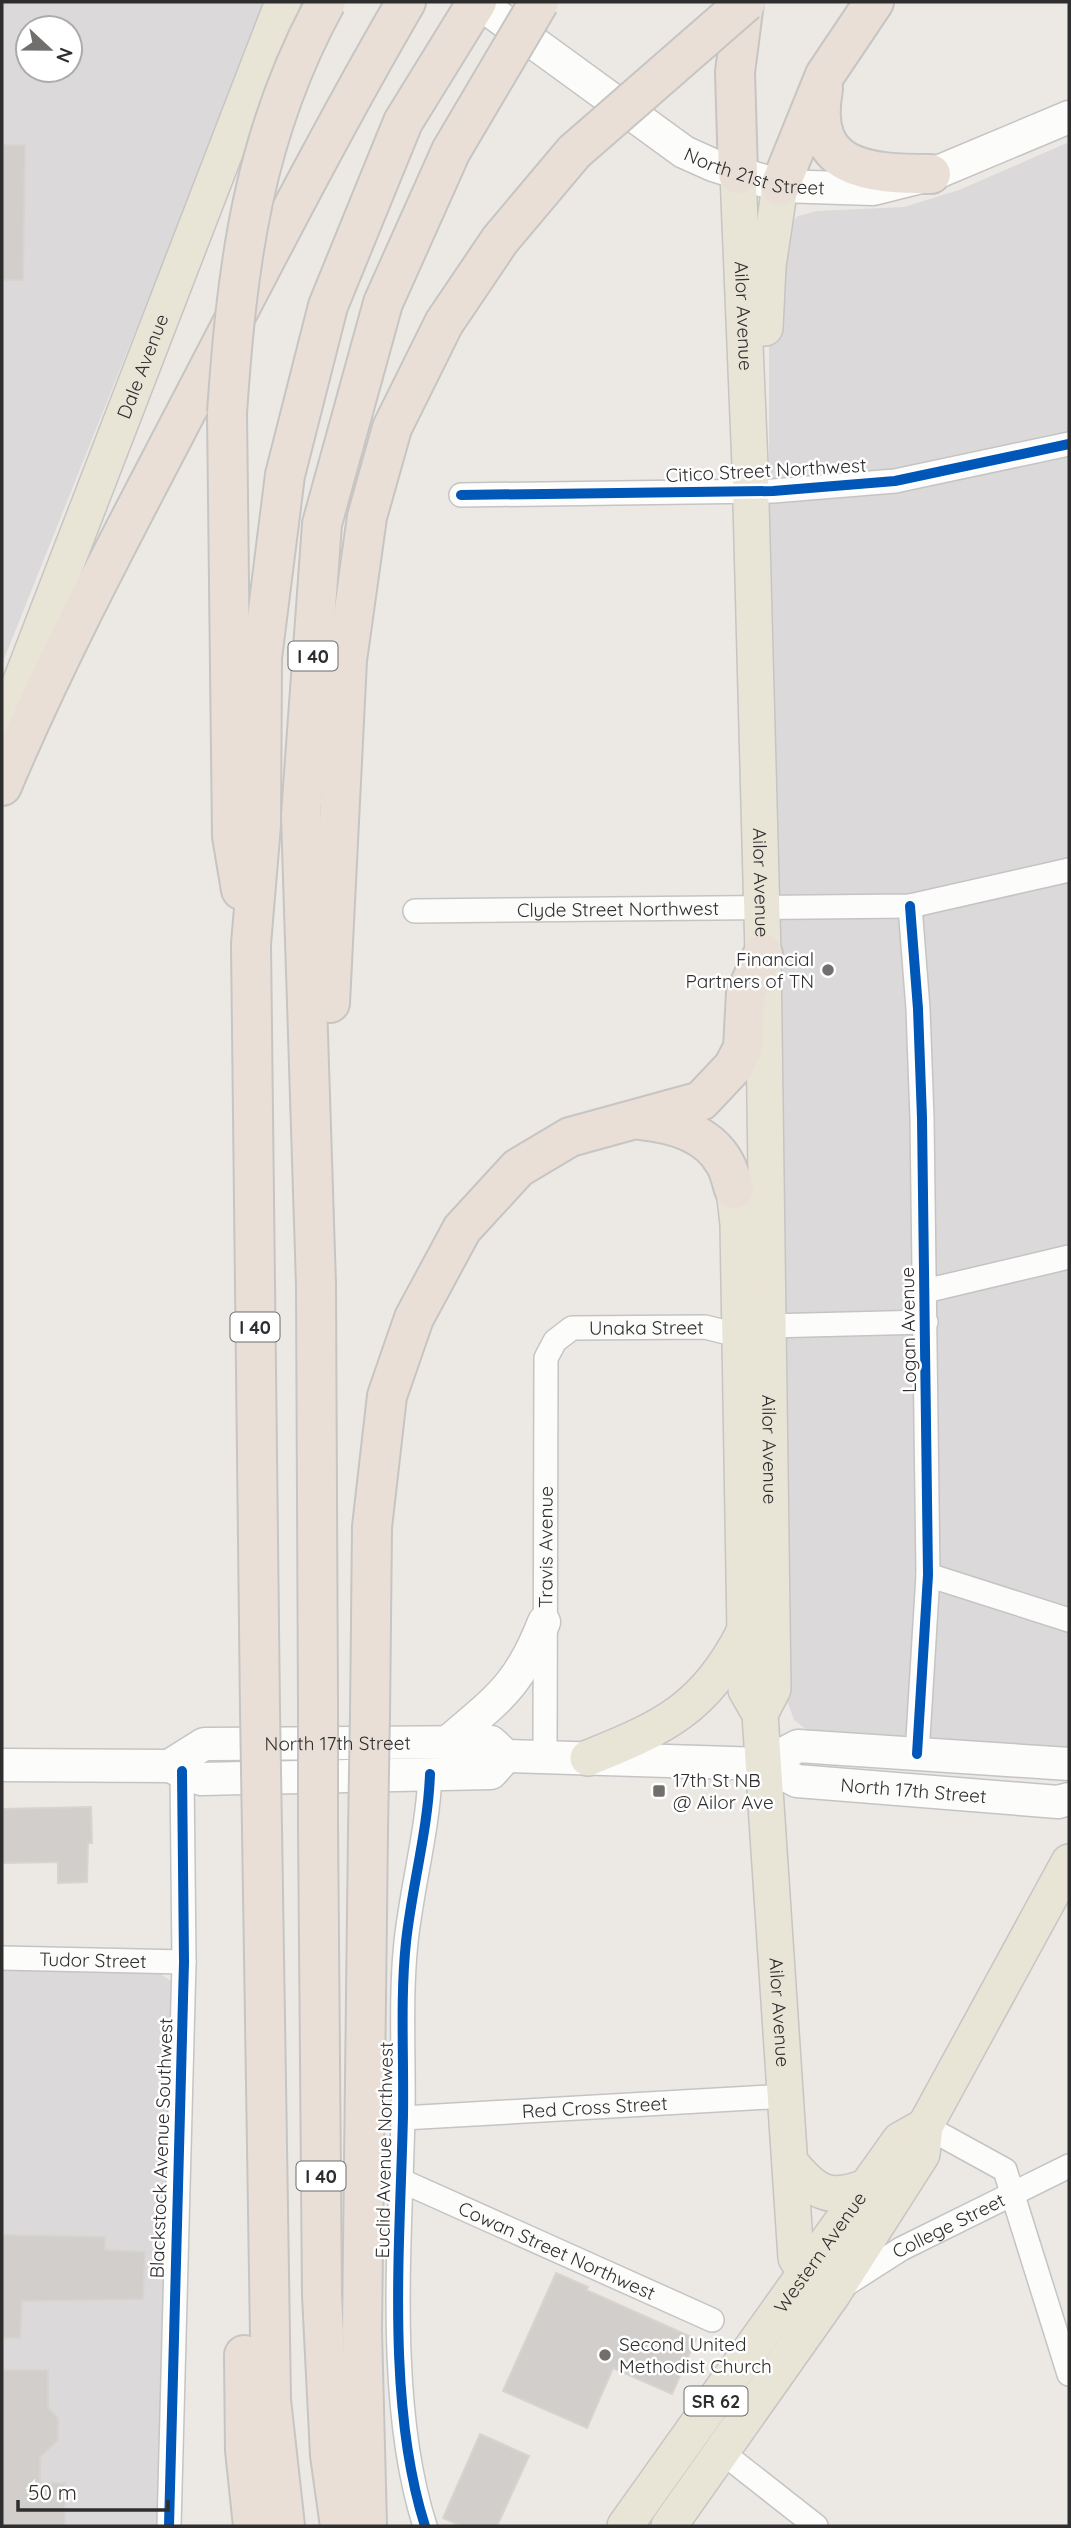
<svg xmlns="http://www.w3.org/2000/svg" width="1071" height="2528" font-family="Quicksand,sans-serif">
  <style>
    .industrial { fill: #dcd9db; fill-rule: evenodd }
    .building { fill: #d1cecb; stroke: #d7d4d0; stroke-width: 2 }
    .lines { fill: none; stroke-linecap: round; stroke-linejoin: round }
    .street-casing { stroke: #c5c4c5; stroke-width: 26 }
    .secondary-casing { stroke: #c5c4c5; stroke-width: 35 }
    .primary-casing { stroke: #c6c5c4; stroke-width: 38 }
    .highway-casing { stroke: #c6c5c4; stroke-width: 42 }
    .street { stroke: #fcfcfb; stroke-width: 23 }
    .secondary { stroke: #fcfcfb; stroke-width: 32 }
    .primary { stroke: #e8e4d6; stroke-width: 35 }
    .highway { stroke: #eadfd6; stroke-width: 38 }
    .highway-bridge-casing { stroke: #c6c5c4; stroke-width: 42; stroke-linecap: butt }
    .highway-bridge { stroke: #eadfd6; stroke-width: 38 }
    .cycleway-casing { stroke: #fff; stroke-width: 15 }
    .cycleway { stroke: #0057b8; stroke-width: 10 }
    .poi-dot { fill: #706f6e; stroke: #fff; stroke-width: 2.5 }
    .labels { text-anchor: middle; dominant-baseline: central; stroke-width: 5; stroke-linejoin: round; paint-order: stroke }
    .shield { fill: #fff; stroke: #6d6d6d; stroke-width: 2 }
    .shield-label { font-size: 18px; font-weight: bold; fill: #2e2e2e }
    .street-label { font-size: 19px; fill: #2e2e2e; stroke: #fff }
    .poi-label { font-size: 19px; fill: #2e2e2e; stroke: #fff; text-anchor: start }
  </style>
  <rect width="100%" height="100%" fill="#ece8e4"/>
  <g class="industrial">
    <path d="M2,2h265l-265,662zM28,28h42v42h-42z"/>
    <path d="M1069,142v1606l-8,2 -254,-20 -13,-10 -6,-17 -6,-274 -13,-889v-217l14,-93 15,-14 19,-5 87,-4 55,-17z"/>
    <path d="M2,1971h154l15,10 3,10 -16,535h-156z"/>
  </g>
  <g class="building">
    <path d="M2,145h23l-2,135h-21z"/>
    <path d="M91,1807l1,36h-4l-1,39 -29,1v-21l-56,1v-54z"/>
    <path d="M2,2235l103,2v13l40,2 -2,47 -121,2 -2,37h-18z"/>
    <path d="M556,2273l32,14 -2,3 110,49 -24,55 -59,-26 -26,60 -84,-37z"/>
    <path d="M2,2370h46v38l10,10v22l-18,17v26h25v43h-63z"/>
    <path d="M480,2434l49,22 -32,70h-36l-18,-8z"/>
  </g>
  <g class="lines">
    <g class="street-casing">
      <g id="street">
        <path d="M461,495l312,-4 122,-10 174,-37"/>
        <path d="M910,906l8,103 4,109 6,457 -11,179"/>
        <path id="s1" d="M415,911l495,-5 159,-36"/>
        <path d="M925,1291l144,-34"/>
        <path d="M768,1326l158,-4"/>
        <path d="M928,1575l141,45"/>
        <path id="s2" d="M545,1757l1,-399 9,-17 17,-13 133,-1 36,9"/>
        <path id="s3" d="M2,1958l182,4"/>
        <path id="s4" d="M403,2118l384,-22"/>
        <path d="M925,2126l80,44 64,204"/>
        <path id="s5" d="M400,2180l312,140"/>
        <path id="s6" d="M848,2283l53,-34 168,-83"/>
        <path d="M723,2453l93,73"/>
        <path d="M169,2526l15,-564 -2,-191"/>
        <path d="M425,2526c-39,-122 -25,-282 -22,-410 1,-58 -3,-117 3,-174 6,-56 22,-112 24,-168"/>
      </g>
    </g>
    <g class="secondary-casing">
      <g id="secondary">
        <path id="s7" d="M478,2l206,150 29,13 67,21 93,3 60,-15 136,-57"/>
        <path d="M449,1741c50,-43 70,-55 95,-119"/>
        <path d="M764,1764l34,-18 271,18"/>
        <path d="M2,1765l167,1 32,13 290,-6 15,-17"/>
        <path id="s8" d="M169,1766l35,-22 287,-2 15,14 258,8 33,17 261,21 11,-3"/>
      </g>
    </g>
    <g class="primary-casing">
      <g id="primary">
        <path id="s9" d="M738,174l12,292 13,488 10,735 -13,25"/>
        <path d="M765,328l3,-62 12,-80"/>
        <path id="s10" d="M2,730l281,-728"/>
        <path id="s11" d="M734,1189l4,35 8,466 14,24 36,544 11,17 25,20"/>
        <path d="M588,1758c75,-30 118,-50 156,-126"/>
        <path d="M790,2162c25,31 39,40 78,24"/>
        <path id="s12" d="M625,2526l275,-386 25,-14"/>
        <path d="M669,2526l163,-231 90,-141 3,-28 144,-264"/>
      </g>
    </g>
    <g class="highway-casing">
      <g id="highway">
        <path d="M823,89c-15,82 46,85 108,85"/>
        <path d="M738,174l-3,-102 9,-70"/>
        <path d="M780,186l45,-111 49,-73"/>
        <path d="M227,413l5,423 9,54"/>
        <path d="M2,786c54,-128 120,-251 184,-374 72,-138 142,-276 220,-410"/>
        <path d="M330,1003l17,-343 20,-143 25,-89 52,-105 56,-83 74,-88"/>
        <path d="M641,1120c30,3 67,13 83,42 5,7 7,18 10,27"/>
        <path d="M318,1706l-2,-421 -15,-470 21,-291 61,-221 68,-152 52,-88"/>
        <path d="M260,1710l-9,-766 10,-119 1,-167 23,-183 43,-169 75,-184 74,-120"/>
        <path d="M370,1714l2,-187 15,-131 27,-78 48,-89 56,-61 52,-31 131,-36 32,-34 10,-19 3,-55 17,-39"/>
        <path d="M318,1825l4,470 8,160 10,71"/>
        <path d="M262,1829l9,571 14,126"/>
        <path d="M244,2355l1,95 8,76"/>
        <path d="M367,2526l-5,-196 6,-499"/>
      </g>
    </g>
    <use href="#street" class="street"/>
    <use href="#secondary" class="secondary"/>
    <use href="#primary" class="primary"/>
    <use href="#highway" class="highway"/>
    <g class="highway-bridge-casing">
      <g id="highway-bridge">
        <path d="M503,63l36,-61"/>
        <path d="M574,152l172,-150"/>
        <path d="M227,413c10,-148 26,-278 99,-411"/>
        <path d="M260,1710l2,119"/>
        <path d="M318,1825v-119"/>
        <path d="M368,1831l2,-117"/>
      </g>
    </g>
    <use href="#highway-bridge" class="highway-bridge"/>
    <g class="cycleway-casing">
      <g id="cycleway">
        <path d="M461,495l312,-4 122,-10 174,-37"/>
        <path d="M910,906l8,103 4,109 6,457 -11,179"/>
        <path d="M169,2526l15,-564 -2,-191"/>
        <path d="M425,2526c-39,-122 -25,-282 -22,-410 1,-58 -3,-117 3,-174 6,-56 22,-112 24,-168"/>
      </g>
    </g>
    <use href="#cycleway" class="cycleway"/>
  </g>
  <g class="poi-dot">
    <circle cx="828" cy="970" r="7"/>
    <rect x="652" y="1784" width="14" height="14" rx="3.5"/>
    <circle cx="605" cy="2355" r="7"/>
  </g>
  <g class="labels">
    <g class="shield">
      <rect x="288.5" y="641.5" width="49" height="29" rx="5"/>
      <rect x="230.5" y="1312.5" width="49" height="29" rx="5"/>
      <rect x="296.5" y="2161.5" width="49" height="29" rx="5"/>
      <rect x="684.5" y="2386.5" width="63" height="29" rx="5"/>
    </g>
    <g class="shield-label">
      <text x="313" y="656">I 40</text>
      <text x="255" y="1327">I 40</text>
      <text x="321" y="2176">I 40</text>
      <text x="716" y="2401">SR 62</text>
    </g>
    <g class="street-label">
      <text stroke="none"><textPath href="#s7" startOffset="329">North 21st Street</textPath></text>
      <text stroke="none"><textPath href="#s9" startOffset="142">Ailor Avenue</textPath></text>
      <text stroke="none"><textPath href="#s10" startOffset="390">Dale Avenue</textPath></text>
      <text transform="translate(766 470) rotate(-3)">Citico Street Northwest</text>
      <text stroke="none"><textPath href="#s9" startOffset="709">Ailor Avenue</textPath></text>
      <text stroke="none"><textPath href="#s1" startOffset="203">Clyde Street Northwest</textPath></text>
      <text stroke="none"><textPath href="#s2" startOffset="514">Unaka Street</textPath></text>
      <text transform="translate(908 1330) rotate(-91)">Logan Avenue</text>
      <text stroke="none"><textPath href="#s9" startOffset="1276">Ailor Avenue</textPath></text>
      <text stroke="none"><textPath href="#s2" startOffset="210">Travis Avenue</textPath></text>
      <text stroke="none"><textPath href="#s8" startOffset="175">North 17th Street</textPath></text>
      <text stroke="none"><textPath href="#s8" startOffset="761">North 17th Street</textPath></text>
      <text stroke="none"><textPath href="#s3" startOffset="91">Tudor Street</textPath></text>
      <text stroke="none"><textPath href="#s11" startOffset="828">Ailor Avenue</textPath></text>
      <text stroke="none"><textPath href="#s4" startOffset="192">Red Cross Street</textPath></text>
      <text transform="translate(161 2148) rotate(-88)">Blackstock Avenue Southwest</text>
      <text transform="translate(384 2150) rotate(-89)">Euclid Avenue Northwest</text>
      <text stroke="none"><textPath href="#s6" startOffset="116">College Street</textPath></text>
      <text stroke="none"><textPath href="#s5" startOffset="172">Cowan Street Northwest</textPath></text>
      <text stroke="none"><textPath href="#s12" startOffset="336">Western Avenue</textPath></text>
    </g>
    <g class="poi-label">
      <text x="814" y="959" text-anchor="end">Financial<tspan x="814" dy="22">Partners of TN</tspan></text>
      <text x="673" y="1780">17th St NB<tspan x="673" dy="22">@ Ailor Ave</tspan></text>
      <text x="619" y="2344">Second United<tspan x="619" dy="22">Methodist Church</tspan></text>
    </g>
  </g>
  <rect width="1071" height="2528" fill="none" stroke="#2e2e2e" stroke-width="7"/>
  <g transform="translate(49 49) rotate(112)"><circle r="33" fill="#ffffff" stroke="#ababab" stroke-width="2"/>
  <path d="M0-5L12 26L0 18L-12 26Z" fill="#706f6e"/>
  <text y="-10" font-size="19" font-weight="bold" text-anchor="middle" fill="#2e2e2e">N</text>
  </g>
  <path d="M18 2500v10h150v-10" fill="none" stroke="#2e2e2e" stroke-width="3.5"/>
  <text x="28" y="2500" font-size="21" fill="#2e2e2e" stroke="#ffffff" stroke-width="5" paint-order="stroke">50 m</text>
</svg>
